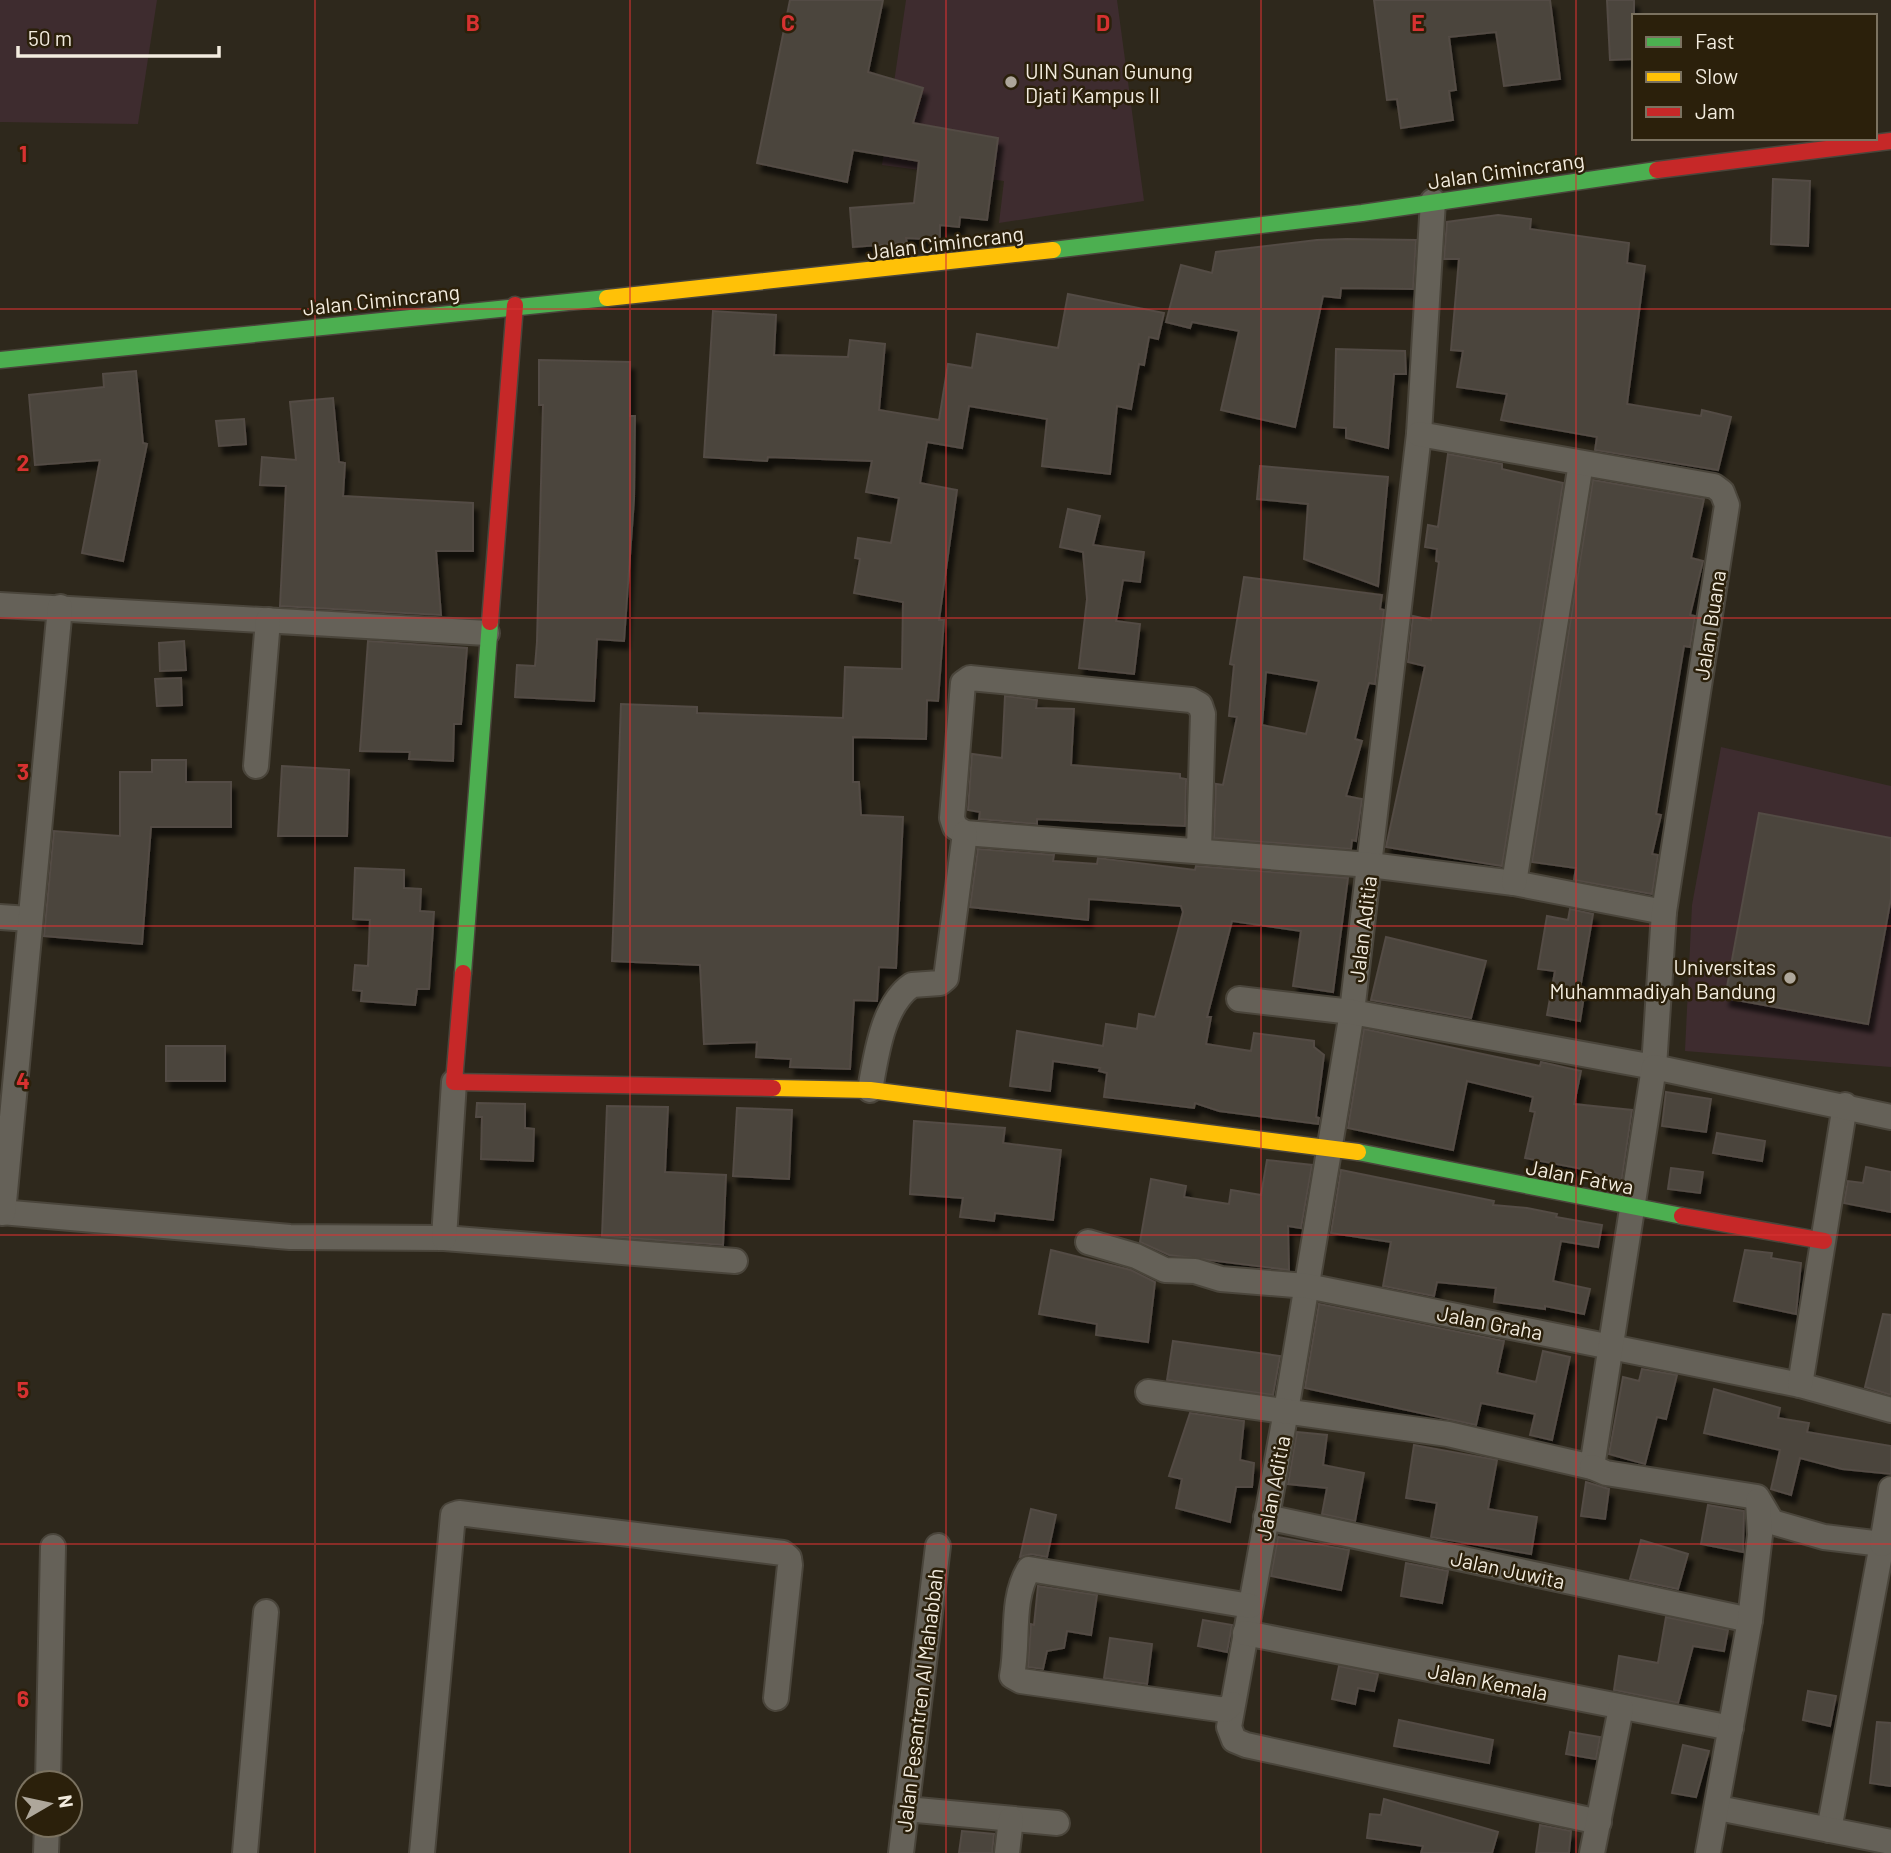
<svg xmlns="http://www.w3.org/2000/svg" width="1891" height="1853" font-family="Barlow,sans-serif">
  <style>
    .education { fill: #3e2c2f }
    .building { fill: #4c453d; stroke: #534b44; stroke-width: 2; fill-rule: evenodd; filter: url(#shadow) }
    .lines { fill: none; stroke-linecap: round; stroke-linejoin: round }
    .street-casing { stroke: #4a453b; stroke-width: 28 }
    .fast-casing { stroke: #4a453b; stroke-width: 19 }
    .slow-casing { stroke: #4a453b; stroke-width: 19 }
    .jam-casing { stroke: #4a453b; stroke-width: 19 }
    .street { stroke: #656158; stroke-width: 24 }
    .fast { stroke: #4caf50; stroke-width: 16 }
    .slow { stroke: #ffc107; stroke-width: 16 }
    .jam { stroke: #c62828; stroke-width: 16 }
    .grid { fill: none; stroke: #d73231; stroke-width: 2; stroke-opacity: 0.55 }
    .poi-dot { fill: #aea79b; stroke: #2b200b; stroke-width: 2.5 }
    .labels { text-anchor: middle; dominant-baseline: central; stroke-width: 5; stroke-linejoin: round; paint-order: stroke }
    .poi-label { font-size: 21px; fill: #f3ecdf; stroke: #2b200b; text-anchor: start }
    .street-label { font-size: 21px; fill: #f3ecdf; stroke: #2b200b }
    .grid-label { font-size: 23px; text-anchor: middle; font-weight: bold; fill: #d73231; stroke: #2b200b; stroke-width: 5; stroke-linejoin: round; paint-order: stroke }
  </style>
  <defs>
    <filter id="shadow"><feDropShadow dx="4.5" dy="8" stdDeviation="2" flood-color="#0009"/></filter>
  </defs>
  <rect width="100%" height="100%" fill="#2e281c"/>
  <g class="education">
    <path d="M0,0h157l-19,124 -138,-2z"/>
    <path d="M906,0h211l27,201 -145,22 5,-42 -122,-16z"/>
    <path d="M1721,747l170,39v281l-206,-16 7,-146z"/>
  </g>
  <g class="building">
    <path d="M790,0h93l-15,72 55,16 -10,35 85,15 -11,82 -27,-3 -1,10 -19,-2v15l-34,-2 1,5 -54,4 -3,-39 64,-5 5,-42 -66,-11 -6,32 -90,-19z"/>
    <path d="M1374,0h176l10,79 -56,7 -8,-54 -47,5 7,53 -7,1 4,29 -52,8 -4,-29 -10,1z"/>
    <path d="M1607,0h27v59l-24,1z"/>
    <path d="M1773,179l37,2 -2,65 -37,-2z"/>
    <path d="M1498,215l33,4 -1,10 99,14 -2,20 18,3 -18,138 74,12 1,-6 29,7 -13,53 -123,-20 2,-13 -96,-17 6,-26 -50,-7 6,-36 -12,-1 8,-91h-15l3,-37z"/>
    <path d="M1347,239l69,1 -3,49 -72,-1 -1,10 -17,-2 -28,131 -74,-17 18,-79 -47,-9 -2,6 -24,-6 15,-57 31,8 4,-21 101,-12z"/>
    <path d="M1068,294l96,19 -6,26 -9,-2 -5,28 -5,-1 -8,45 -14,-3 -7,68 -68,-8 5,-47 -78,-13 -7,42 -35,-6 -7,41 37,7 -18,130h5l-6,81 -11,-1 -1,39 -73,-2v45h6l2,33 42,2 -7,151 -17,-1 -2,34 -23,-1 -4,69 -60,-2 1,-8 -35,-2 1,-15 -53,2 -4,-79 -88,-4 9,-257 76,3v6l146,5 2,-51 57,2 1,-67 -49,-9 6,-34 -5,-1 3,-20 33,5 8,-45 -33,-6 6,-31 -104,-4 -1,4 -63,-4 9,-146 63,4 -2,40 74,2 2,-17 35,4 -6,66 60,10 9,-56 24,4 5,-34 81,14z"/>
    <path d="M1336,349l69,2 1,23h-12l-6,74 -42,-10v-10l-12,-1z"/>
    <path d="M539,360l91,2v54h5l-1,83 -10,142 -27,-2 -3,62 -79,-4 2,-32 18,1 2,-24 6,-237h-4z"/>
    <path d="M136,371l7,72 4,1 -24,117 -41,-8 18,-93 -65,5 -6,-70 75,-8 -1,-13z"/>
    <path d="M333,398l6,64 6,1 -2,33 130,7v48h-37l5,64 -161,-9 6,-120 -26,-1 2,-28 34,3 -6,-58z"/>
    <path d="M244,419l2,25 -27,2 -3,-25z"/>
    <path d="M1448,454l54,10v5l61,14 -61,383 -116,-19 39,-181 -17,-4 5,-46 18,4 8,-58 -3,-1 1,-12 -12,-2 3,-22 10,2z"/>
    <path d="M1260,466l128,11 -10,109 -74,-27 4,-55 -51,-5z"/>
    <path d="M1593,480l111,19 -13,59 12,3 -13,54 5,1 -5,31 -6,-1 -28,168 5,1 -9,39 6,1 -6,39 -78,-14 2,-12 -44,-6z"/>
    <path d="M1068,509l32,7 -7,29 51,7 -4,30 -17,-2 -7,41 24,3 -6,50 -55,-6 8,-69 -4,-47 -23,-5z"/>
    <path d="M1244,577l138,18 -2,14 4,1 -9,74 -6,-1 -2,6 -12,50 7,2 -16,55 16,3 -6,42 -4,-1 -1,9 -137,-11 2,-54 7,1 14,-68 -8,-1 5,-51 -4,-1zM1266,672l53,9 -13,53 -44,-9z"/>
    <path d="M184,641l2,29 -26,1 -1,-28z"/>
    <path d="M368,641l99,7 -6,76h-7l-1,37 -44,-2 1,-7 -50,-1z"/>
    <path d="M181,678l1,27 -25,1 -2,-27z"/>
    <path d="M1005,696l32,4 -1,8 38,1 -3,56 109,9v4l6,1 -1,47 -148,-7v5l-58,-5 1,-7 -12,-2 4,-56 30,4z"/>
    <path d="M152,760h34v22h45v45h-80l-9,117 -98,-8 10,-105 66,5v-64h32z"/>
    <path d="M282,766l67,4 -2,66h-69z"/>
    <path d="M1759,813l132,25v60l-23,126 -143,-26z"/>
    <path d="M978,849l76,6 -1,6 44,3 1,-6 97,12 1,-4 152,12 -15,114 -40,-6 8,-55 -69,-10 -25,96h4l-5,27 45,7 3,-18 60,8v6l10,8 -8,62 3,1 -1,6 -99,-13 -24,-8 -1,5 -90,-11 3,-24 -8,-2 1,-3 -47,-7 -3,30 -40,-5 7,-55 86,15 3,-22 31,5 2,-15 16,3 28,-105 -2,-6 -92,-7 -1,21 -118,-13z"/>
    <path d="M355,868l49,2v18l17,1 -1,22 14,1 -5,77h-12l-2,16 -54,-4 1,-10 -9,-1 2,-25 13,1 2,-46 -17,-1z"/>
    <path d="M1570,909l23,5 -13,75 5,1 -5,31 -33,-6 8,-44 -17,-2 9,-53 21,4z"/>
    <path d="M1386,937l100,24 -15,57 -100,-18z"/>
    <path d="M1364,1029l176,37 1,-4 40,9 -7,33 58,6 -11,74 -28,-13 -68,-13 10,-46 -5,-1 3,-14 -66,-16 -14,69 -105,-22z"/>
    <rect x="166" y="1046" width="59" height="35"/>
    <path d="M1666,1092l45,7 -5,33 -44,-6z"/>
    <path d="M477,1103l48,1v24l9,1 -1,32 -52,-2 1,-42h-6z"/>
    <path d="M607,1106l61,1 -3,65 61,3 -3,70 -121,-9z"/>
    <path d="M737,1108l55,2 -3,69 -56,-3z"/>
    <path d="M914,1121l91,7 -2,15 58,7 -8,70 -58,-7 -1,8 -34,-4 3,-19 -53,-4z"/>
    <path d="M1717,1133l48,8 -3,20 -49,-8z"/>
    <path d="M1267,1160l45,5 -11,63 -13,-2 1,44 -120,-15 -29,-13 11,-63 35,7 -2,11 45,7 2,-14 30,5z"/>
    <path d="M1866,1167l25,5v40l-47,-9 4,-22 15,2z"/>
    <path d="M1671,1168l32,4 -3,21 -32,-4z"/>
    <path d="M1341,1170l153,31 -1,4 34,3 30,6 -1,3 46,8 -4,22 -37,-6 -8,40 37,8 -6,25 -39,-8v3l-51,-7 2,-14 -59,-6 -3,14 -51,-10 8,-44 -60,-9z"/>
    <path d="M1051,1250l80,20 24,12 -7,60 -52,-7 1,-11 -58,-10z"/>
    <path d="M1745,1250l27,3 -1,5 30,5 -5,51 -62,-13z"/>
    <path d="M1319,1304l185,37 -7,32 39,9 7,-31 27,6 -18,83 -22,-5 5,-21 -54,-11 -5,22 -171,-37z"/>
    <path d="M1883,1314l8,1v80l-26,-8z"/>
    <path d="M1173,1341l107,15 -7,39 -106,-15z"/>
    <path d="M1642,1369l35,6 -11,44 -9,-2 -12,47 -36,-10 14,-77 16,4z"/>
    <path d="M1714,1389l66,19 -2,10 31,5 -2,9 84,14v28l-49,-5 -42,-11 -9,37 -20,-6 9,-39 -76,-17z"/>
    <path d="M1190,1413l54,8 -4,39 14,3 -2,24h-16l-6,35 -54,-14 6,-29 -13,-3z"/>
    <path d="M1297,1432l30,3 -4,30 41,8 -9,48 -33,-7 5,-26 -39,-4z"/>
    <path d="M1414,1445l83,15 -9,49 49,8 -6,37 -100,-17 6,-34 -31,-5z"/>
    <path d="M1586,1482l23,7 -4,30 -24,-3z"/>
    <path d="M1708,1505l36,6 -1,41 -42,-8z"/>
    <path d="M1031,1509l25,6 -9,42 -16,-3 -11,3z"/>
    <path d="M1278,1537l71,13 -8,40 -70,-14z"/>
    <path d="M1641,1540l47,14 -10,35 -48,-10z"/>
    <path d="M1406,1563l42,8 -6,32 -41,-7z"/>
    <path d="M1038,1586l59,9 -6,40 -24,-4 -3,17 -17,3 -4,18 -15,-2 3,-43 3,1z"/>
    <path d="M1666,1617l62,13 -4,21 -31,-5 -15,57 -64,-13 5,-34 39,7z"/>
    <path d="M1203,1620l29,5 -5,27 -29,-6z"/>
    <path d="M1110,1638l42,6 -5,40 -43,-6z"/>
    <path d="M1339,1666l39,8 -4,17 -16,-3 -3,16 -23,-5z"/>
    <path d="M1808,1691l28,5 -6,30 -27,-6z"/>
    <path d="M1399,1720l94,20 -4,23 -95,-17z"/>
    <path d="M1877,1722l14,1v63l-21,-3z"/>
    <path d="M1570,1732l30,5 -4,22 -30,-5z"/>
    <path d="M1683,1745l26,6 -13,46 -24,-4z"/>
    <path d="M1384,1799l114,33 -6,21h-71l2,-7 -56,-8 3,-24 11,1z"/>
    <path d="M1540,1825l31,6 -2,22h-33z"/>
    <path d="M962,1831l32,3 -2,19h-33z"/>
  </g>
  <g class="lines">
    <g class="street-casing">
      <g id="street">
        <path d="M1433,201l-14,233 -67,578 -66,399 -57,316 5,13 12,5 353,77"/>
        <path d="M0,605l487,28"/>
        <path d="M256,766l12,-146"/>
        <path d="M1199,850l4,-136 -3,-9 -9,-5 -221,-22 -7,5 -11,135 3,9 10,6 405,32 144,18 150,29"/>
        <path d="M1514,883l67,-420"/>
        <path d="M0,917l29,2"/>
        <path d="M1239,999l113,13 302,55 10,-155 63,-407 -5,-13 -8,-6 -295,-52"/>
        <path d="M870,1090c6,-33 12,-85 42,-105l28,-2 6,-5 19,-145"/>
        <path d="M0,1212l290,25 154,1 291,23"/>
        <path d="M3,1213l57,-606"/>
        <path d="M444,1238l10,-156"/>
        <path d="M1088,1242l48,14 29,14 30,1 26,8 86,7 493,99 91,25"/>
        <path d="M1800,1385l45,-280"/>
        <path d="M1148,1392l300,42 144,33 62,-400 237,50"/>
        <path d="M1592,1467l14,6 151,24 15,25 52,15 58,7 -53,286"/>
        <path d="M1266,1517l484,103"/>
        <path d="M1882,1544l9,-55"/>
        <path d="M1245,1633l486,95"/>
        <path d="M1232,1704l-7,6 -204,-29 -9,-5c7,-35 -2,-76 17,-107l221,37"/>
        <path d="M48,1783l5,-236"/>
        <path d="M1718,1808l173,34"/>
        <path d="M906,1809l151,14"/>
        <path d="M46,1853l1,-28"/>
        <path d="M245,1853l21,-241"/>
        <path d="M422,1853l31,-338 6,-2 324,40 6,5 1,7 -14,133"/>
        <path d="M901,1853l37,-307"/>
        <path d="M1007,1853l4,-34"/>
        <path d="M1592,1853l29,-145"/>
        <path d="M1708,1853l42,-233 10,-85 -2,-34"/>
      </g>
    </g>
    <g class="fast-casing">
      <g id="fast">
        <path d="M1053,250l309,-37 295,-43"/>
        <path d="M0,360l607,-62"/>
        <path d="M463,973l27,-351"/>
        <path d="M1358,1152l324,64"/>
      </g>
    </g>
    <g class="slow-casing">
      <g id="slow">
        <path d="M607,298l446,-48"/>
        <path d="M773,1088l97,2 488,62"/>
      </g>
    </g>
    <g class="jam-casing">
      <g id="jam">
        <path d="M1657,170l234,-29"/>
        <path d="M490,622l25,-317"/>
        <path d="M463,973l-9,109 319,6"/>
        <path d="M1682,1216l142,25"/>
      </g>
    </g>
    <use href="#street" class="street"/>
    <use href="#fast" class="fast"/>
    <use href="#slow" class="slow"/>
    <use href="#jam" class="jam"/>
  </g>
  <path class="grid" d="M315,0v1853M630,0v1853M946,0v1853M1261,0v1853M1576,0v1853M0,309h1891M0,618h1891M0,926h1891M0,1235h1891M0,1544h1891"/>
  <g class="poi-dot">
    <circle cx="1011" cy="82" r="7"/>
    <circle cx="1790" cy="978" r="7"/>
  </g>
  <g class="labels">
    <g class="poi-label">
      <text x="1025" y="70">UIN Sunan Gunung<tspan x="1025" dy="24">Djati Kampus II</tspan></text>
      <text x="1776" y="966" text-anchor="end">Universitas<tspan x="1776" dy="24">Muhammadiyah Bandung</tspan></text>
    </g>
    <g class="street-label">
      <text transform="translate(1506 170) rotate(-8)">Jalan Cimincrang</text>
      <text transform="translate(945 242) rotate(-7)">Jalan Cimincrang</text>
      <text transform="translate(381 299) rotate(-6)">Jalan Cimincrang</text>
      <text transform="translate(1709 625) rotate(-81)">Jalan Buana</text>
      <text transform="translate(1362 929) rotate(-83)">Jalan Aditia</text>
      <text transform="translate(1580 1176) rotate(11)">Jalan Fatwa</text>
      <text transform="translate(1490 1322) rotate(11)">Jalan Graha</text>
      <text transform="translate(1272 1488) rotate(-79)">Jalan Aditia</text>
      <text transform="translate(1508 1569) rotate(12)">Jalan Juwita</text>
      <text transform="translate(1488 1681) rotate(11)">Jalan Kemala</text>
      <text transform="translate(919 1700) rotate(-83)">Jalan Pesantren Al Mahabbah</text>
    </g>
  </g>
  <g class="grid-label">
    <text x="473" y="31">B</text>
    <text x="788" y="31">C</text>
    <text x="1103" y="31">D</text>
    <text x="1418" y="31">E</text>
    <text x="23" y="162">1</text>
    <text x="23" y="471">2</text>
    <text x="23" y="780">3</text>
    <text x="23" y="1089">4</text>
    <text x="23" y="1398">5</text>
    <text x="23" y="1707">6</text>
  </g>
  <rect x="1632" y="14" width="245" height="126" fill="#2b200b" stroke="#7b7260" stroke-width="2"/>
  <rect x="1646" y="37" width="35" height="10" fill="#4caf50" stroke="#7b7260" stroke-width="2"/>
  <text x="1695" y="49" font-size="21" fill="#f3ecdf">Fast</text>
  <rect x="1646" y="72" width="35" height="10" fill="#ffc107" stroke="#7b7260" stroke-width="2"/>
  <text x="1695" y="84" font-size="21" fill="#f3ecdf">Slow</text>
  <rect x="1646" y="107" width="35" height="10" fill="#c62828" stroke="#7b7260" stroke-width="2"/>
  <text x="1695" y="119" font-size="21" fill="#f3ecdf">Jam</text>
  <g transform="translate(49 1804) rotate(81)"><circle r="33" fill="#2b200b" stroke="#7b7260" stroke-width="2"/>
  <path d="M0-5L12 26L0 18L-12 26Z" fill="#aea79b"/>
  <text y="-10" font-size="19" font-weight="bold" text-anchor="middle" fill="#f3ecdf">N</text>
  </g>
  <path d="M18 46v10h201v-10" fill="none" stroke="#f3ecdf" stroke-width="3.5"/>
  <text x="28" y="46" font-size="21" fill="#f3ecdf" stroke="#2b200b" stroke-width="5" paint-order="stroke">50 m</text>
</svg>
